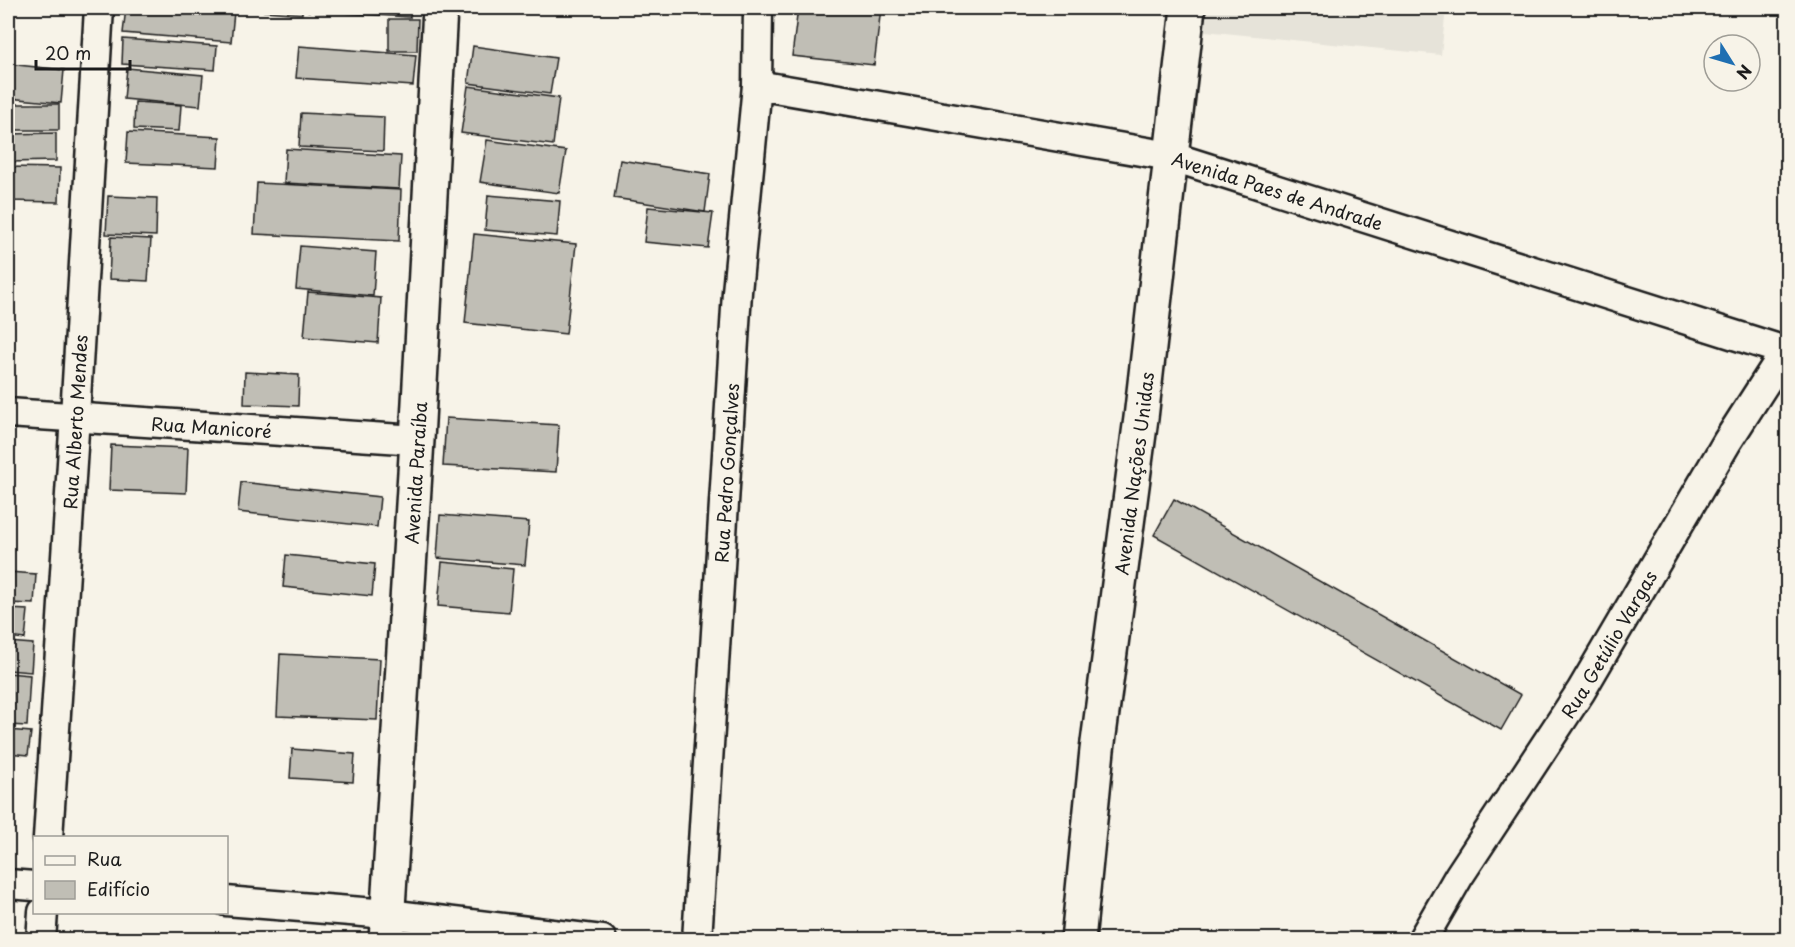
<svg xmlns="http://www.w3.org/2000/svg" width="1795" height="947" font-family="'Playpen Sans',sans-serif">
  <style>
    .built { fill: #e6e3d9 }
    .building { fill: #c0beb5; stroke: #1c1c1c; stroke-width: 1.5 }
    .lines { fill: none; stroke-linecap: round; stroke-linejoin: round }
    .minor-casing { stroke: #1c1c1c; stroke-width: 33 }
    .tertiary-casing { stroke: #1c1c1c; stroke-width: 38 }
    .minor { stroke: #f7f3e8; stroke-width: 28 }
    .tertiary { stroke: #f7f3e8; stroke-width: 33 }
    .labels { text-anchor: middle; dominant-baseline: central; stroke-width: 5; stroke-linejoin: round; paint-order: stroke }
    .street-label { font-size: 18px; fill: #1c1c1c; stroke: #f7f3e8 }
  </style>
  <rect width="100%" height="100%" fill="#f7f3e8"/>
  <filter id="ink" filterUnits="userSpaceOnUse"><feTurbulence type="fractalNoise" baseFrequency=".0167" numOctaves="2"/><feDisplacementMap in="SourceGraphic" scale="12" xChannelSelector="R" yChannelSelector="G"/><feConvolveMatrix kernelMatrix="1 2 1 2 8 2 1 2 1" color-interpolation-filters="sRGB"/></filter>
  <g filter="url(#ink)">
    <path class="built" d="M1197,8h249l-5,47 -246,-25z"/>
    <g class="building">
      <path d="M126,8h52l56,4 -3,30 -108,-9z"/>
      <path d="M265,8h37v6l-38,-3z"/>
      <path d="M308,8h103l-1,9 -102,-6z"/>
      <path d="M798,8h83l-7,57 -82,-9z"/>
      <path d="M389,19h29l-1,32h-28z"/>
      <path d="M123,39l94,7 -2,24 -93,-6z"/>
      <path d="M299,46l117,9 -3,31 -117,-8z"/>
      <path d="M473,46l83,12 -6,36 -82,-11z"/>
      <path d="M8,64l56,6 -3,33 -53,-5z"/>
      <path d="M127,68l76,7 -3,31 -76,-7z"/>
      <path d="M468,86l91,12 -6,47 -92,-12z"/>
      <path d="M135,102l46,3 -2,26 -45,-2z"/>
      <rect x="8" y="104" width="51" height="26"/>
      <path d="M301,113l83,4 -1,34 -84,-4z"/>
      <path d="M128,132l92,5 -2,30 -92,-4z"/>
      <path d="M56,133v28l-48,1v-28z"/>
      <path d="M487,140l79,11 -7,42 -79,-11z"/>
      <path d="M286,149l115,7 -2,33 -115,-6z"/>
      <path d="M620,160l90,14 -5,38 -91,-14z"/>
      <path d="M8,167l52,1 -1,34 -51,-1z"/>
      <path d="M257,183l144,7 -2,51 -145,-7z"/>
      <path d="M488,195l72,6 -3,35 -72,-6z"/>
      <path d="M108,196l49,2 -1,38 -50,-2z"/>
      <path d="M648,207l65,6 -5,35 -64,-6z"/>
      <path d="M474,234l102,10 -10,90 -101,-11z"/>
      <path d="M111,237l40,2 -3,42 -39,-2z"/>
      <path d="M300,246l76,6 -3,44 -77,-7z"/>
      <path d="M308,292l73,6 -3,45 -74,-6z"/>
      <path d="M245,372l54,3 -1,31 -54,-2z"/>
      <path d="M446,418l113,7 -3,47 -113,-6z"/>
      <path d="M111,445l77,3 -2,45 -77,-3z"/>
      <path d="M241,482l139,15 -3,30 -139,-15z"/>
      <path d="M1174,499l347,196 -20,35 -347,-195z"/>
      <path d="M440,515l89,7 -4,43 -88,-7z"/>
      <path d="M286,555l89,9 -3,32 -89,-9z"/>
      <path d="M442,562l71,7 -4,43 -71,-6z"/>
      <path d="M8,572l28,2 -2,30 -26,-1z"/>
      <path d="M8,609l20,1 -3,29 -17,-2z"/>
      <path d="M8,642l25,2 -2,28 -23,-2z"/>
      <path d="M280,654l100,5 -3,61 -100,-4z"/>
      <path d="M8,673l22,2 -3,51 -19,-1z"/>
      <path d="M8,730l23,2 -3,23 -20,-2z"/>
      <path d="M292,749l63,5 -2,28 -63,-4z"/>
    </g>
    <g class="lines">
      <g class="minor-casing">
        <g id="minor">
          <path id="s1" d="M757,85l413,71 618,196"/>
          <path id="s2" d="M8,413l409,27"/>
          <path id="s3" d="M48,838l27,-422 24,-408"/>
          <path d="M8,884l26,2"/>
          <path d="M226,901l162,13 214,26"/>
          <path d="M41,940l2,-28"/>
          <path id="s4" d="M697,940l40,-648 20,-207 1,-77"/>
          <path id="s5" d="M1422,940l37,-64 122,-185 146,-249 61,-95"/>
        </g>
      </g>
      <g class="tertiary-casing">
        <g id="tertiary">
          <path id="s6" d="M386,940l31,-500 23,-432"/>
          <path id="s7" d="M1078,940l19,-190 44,-332 47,-410"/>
        </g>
      </g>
      <use href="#minor" class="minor"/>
      <use href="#tertiary" class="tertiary"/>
    </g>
  </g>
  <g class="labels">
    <g class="street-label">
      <text stroke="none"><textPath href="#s1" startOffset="532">Avenida Paes de Andrade</textPath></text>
      <text stroke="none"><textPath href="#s3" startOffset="417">Rua Alberto Mendes</textPath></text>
      <text stroke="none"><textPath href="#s2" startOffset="204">Rua Manicoré</textPath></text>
      <text stroke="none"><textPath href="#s4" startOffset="468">Rua Pedro Gonçalves</textPath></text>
      <text stroke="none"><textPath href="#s6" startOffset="468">Avenida Paraíba</textPath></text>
      <text stroke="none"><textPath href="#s7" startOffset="470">Avenida Nações Unidas</textPath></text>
      <text stroke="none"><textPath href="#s5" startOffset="350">Rua Getúlio Vargas</textPath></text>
    </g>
  </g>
  <rect width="1795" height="947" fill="none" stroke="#f7f3e8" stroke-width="30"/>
  <rect x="15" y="15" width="1765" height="917" fill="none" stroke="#1c1c1c" stroke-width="2" filter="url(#ink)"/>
  <rect x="33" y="836" width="195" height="78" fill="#f7f3e8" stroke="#9f9d96" stroke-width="1.5"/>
  <rect x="45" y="856" width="30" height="9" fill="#f7f3e8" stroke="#9f9d96" stroke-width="1.5"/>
  <text x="87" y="866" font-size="18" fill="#1c1c1c">Rua</text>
  <rect x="45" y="881" width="30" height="18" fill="#c0beb5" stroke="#9f9d96" stroke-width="1.5"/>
  <text x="87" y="896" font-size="18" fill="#1c1c1c">Edifício</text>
  <g transform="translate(1732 63) rotate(127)"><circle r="28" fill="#f7f3e8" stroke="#9f9d96" stroke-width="1.5"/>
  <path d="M0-4.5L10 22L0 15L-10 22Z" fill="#1f6fb2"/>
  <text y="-9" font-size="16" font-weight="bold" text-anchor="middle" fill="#1c1c1c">N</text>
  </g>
  <path d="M36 60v9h94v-9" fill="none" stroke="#1c1c1c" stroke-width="3"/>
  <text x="45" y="60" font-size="18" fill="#1c1c1c" stroke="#f7f3e8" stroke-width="4.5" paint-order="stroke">20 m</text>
</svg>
